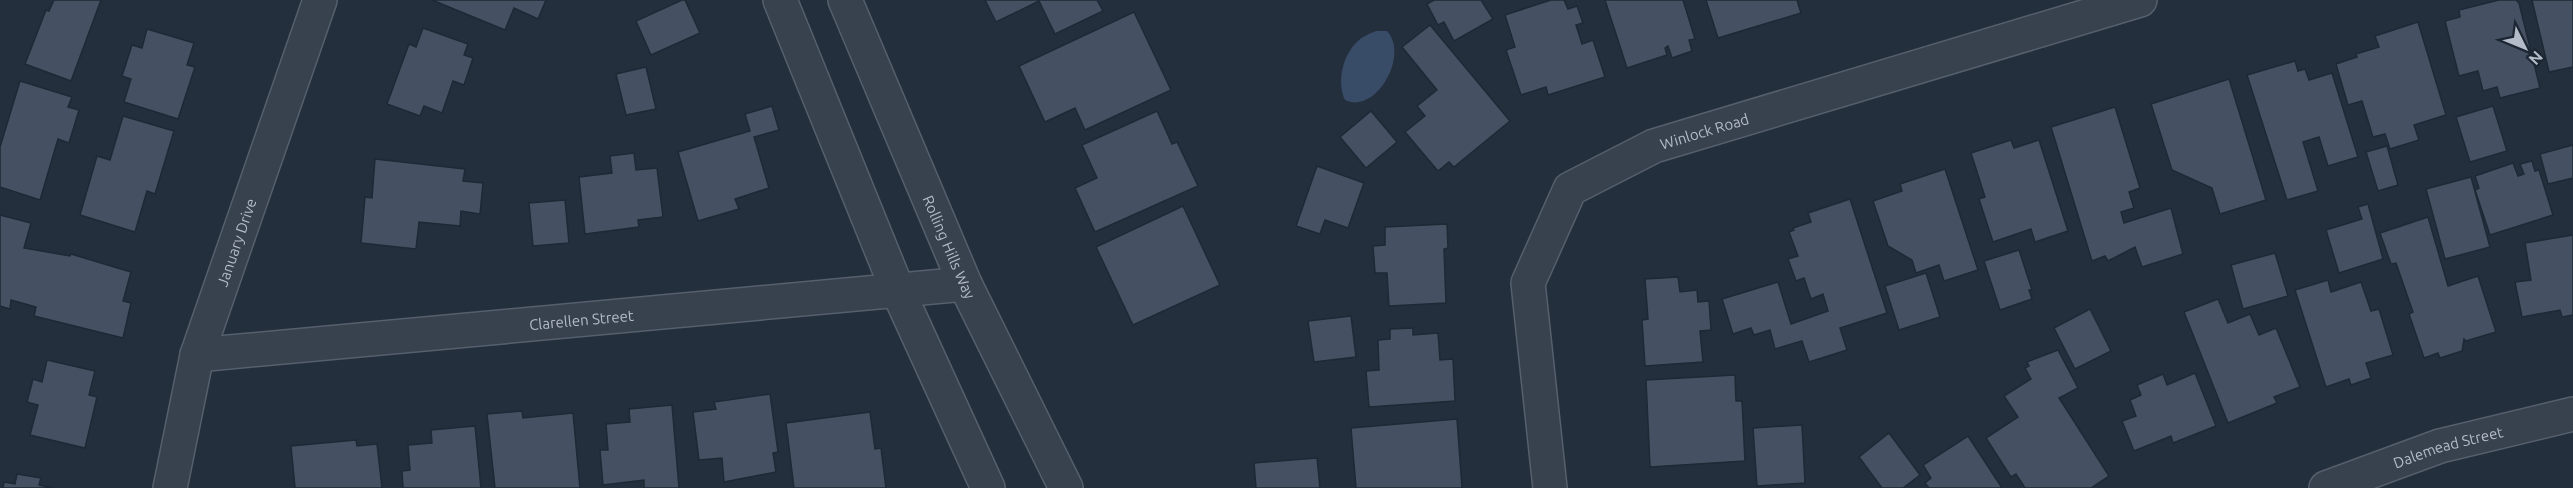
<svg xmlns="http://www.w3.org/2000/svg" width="2573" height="488" font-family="Ubuntu,sans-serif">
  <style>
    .water { fill: #394c67 }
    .building { fill: #455162; stroke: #1f2835; stroke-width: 1.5 }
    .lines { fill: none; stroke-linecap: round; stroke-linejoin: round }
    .minor-casing { stroke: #565f6c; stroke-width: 36 }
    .minor { stroke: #38414e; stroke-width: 33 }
    .labels { text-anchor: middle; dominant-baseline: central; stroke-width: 4.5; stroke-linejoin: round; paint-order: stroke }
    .street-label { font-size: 15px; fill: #b4bcc9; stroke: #1d2633 }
  </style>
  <rect width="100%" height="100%" fill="#242f3e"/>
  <path class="water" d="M1376,31h11c23,25 -12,84 -42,69 -8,-17 -3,-43 11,-57 5,-6 13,-9 20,-12z"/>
  <g class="building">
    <path d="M54,0h47l-30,81 -46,-17 21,-54 3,1z"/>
    <path d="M432,0h114l-8,19 -24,-11 -9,22z"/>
    <path d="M682,0h3l15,33 -49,22 -15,-34z"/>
    <path d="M985,0h112l6,11 -48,23 -16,-33 -43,21z"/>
    <path d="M1434,0h47l12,19 -39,22 -10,-19 -6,3 -11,-21z"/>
    <path d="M1551,0h13l4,9 9,-3 6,17 -7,2 6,19 11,-4 12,37 -57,18 -2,-8 -25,8 -15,-45 9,-3 -10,-32z"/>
    <path d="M1605,0h78l12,39 -6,1 3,11 -20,7 -4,-12 -3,2 2,7 -40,13z"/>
    <path d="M1706,0h91l4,13 -83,25z"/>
    <path d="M2499,0h17l3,3 21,85 -40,10 -3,-11 -14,4 -5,-20 -19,5 -14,-55 15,-4 -1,-7z"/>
    <path d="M2532,0h41v67l-24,5z"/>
    <path d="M1134,12l37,78 -86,40 -10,-22 -30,14 -26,-56z"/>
    <path d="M2418,22l28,93 -32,10 5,15 -29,9 -5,-15 -12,3 -11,-36 -14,4 -12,-41 21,-7 -1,-3 23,-7 -4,-11z"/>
    <path d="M1430,25l80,96 -56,46 -5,-5 -11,9 -33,-39 20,-16 -8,-10 20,-16 -35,-43z"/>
    <path d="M423,28l45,16 -4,11 9,3 -9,27 -11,-4 -11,32 -18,-7 -4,10 -33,-12 22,-60 7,3z"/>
    <path d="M147,29l47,14 -7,22 8,2 -17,52 -54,-17 7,-23 -9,-3 10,-31 10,3z"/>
    <path d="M2295,61l3,10 7,-2 4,11 23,-7 26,84 -30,9 -9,-29 -16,5 15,49 -31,9 -40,-125z"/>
    <path d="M646,67l10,42 -30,6 -10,-41z"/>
    <path d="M2229,79l37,121 -46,14 -8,-26 -40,-18 -21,-66z"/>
    <path d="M20,81l52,16 -4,10 11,3 -10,33 -11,-4 -18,61 -40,-13v-40z"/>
    <path d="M772,106l7,24 -25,7 15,51 -34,11 4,10 -41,12 -20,-69 72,-21 -5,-17z"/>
    <path d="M2493,106l14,45 -37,11 -14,-45z"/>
    <path d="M2115,107l25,81 -11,4 5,16 -13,4 3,11 47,-15 12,46 -41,13 -7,-20 -27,14 -3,-5 -13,5 -41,-134z"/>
    <path d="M1157,111l15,33 5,-2 21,44 -103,46 -20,-44 22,-10 -15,-33z"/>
    <path d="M1371,111l26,31 -31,26 -26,-31z"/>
    <path d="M123,116l51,15 -19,63 -8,-3 -12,41 -55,-17 17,-59 13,4z"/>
    <path d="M2011,140l3,8 25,-8 29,91 -33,11 -4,-13 -38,13 -14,-43 6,-2 -14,-44z"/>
    <path d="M2573,145v33l-25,6 -8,-30z"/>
    <path d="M2387,146l11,39 -20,6 -12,-39z"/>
    <path d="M634,153l2,17 21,-2 6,49 -25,3 1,7 -54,7 -6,-57 33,-4 -2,-17z"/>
    <path d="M375,159l90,10 -2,12 20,2 -3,31 -19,-3 -1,15 -41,-4 -3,27 -55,-6 4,-46 7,1z"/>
    <path d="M2532,161l3,10 4,-1 14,45 -63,20 -15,-45 4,-2 -4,-12 38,-13 5,13 6,-2 -4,-10z"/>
    <path d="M1317,166l47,17 -16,45 -23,-8 -5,14 -24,-8z"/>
    <path d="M1945,169l33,101 -34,11 -5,-16 -23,8 -4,-13 -24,-14 -15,-45 29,-10 -2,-7z"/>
    <path d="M2471,177l19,70 -45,12 -19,-70z"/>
    <path d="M1850,199l37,114 -47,15 7,22 -38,12 -7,-21 -27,8 -5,-19 -16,5 -3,-7 -18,6 -11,-35 56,-17 13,42 37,-13 -5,-17 -12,5 -7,-21 -8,3 -8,-22 10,-3 -9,-24 5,-2 -1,-2 18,-6 -3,-9z"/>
    <path d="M565,200l4,43 -36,3 -4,-43z"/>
    <path d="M2368,204l15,55 -44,14 -13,-43 36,-11 -4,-12z"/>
    <path d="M1183,206l37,79 -87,40 -37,-78z"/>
    <path d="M0,215l31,8 -7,25 46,8 1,-2 60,18 -8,29 8,2 -8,35 -89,-22 2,-9 -25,-7 -1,9 -10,-3z"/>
    <path d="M2428,217l20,69 30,-10 18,56 -30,9 -2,-2 -2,12 -22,7 -2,-5 -14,5 -15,-44 4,-2 -17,-49 -5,1 -11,-31z"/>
    <path d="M1447,224l1,24 -4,1 2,54 -57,3 -2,-33h-12l-2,-27 12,-1v-18z"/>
    <path d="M2573,235v80l-11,2 -2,-7 -38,7 -7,-35 16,-2 -6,-37z"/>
    <path d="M2019,250l13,40h-3l3,9 -32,11 -16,-49z"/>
    <path d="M2275,253l13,43 -45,13 -12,-44z"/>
    <path d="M1926,273l14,44 -41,13 -14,-44z"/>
    <path d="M1678,277l2,15 17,-2 1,12 11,-1 2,29 -11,1 3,31 -58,4 -3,-46 6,-1 -3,-40z"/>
    <path d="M2328,280l3,12 30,-10 10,29 8,-2 14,46 -27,8 5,15 -20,7 -2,-6 -23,8 -31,-97z"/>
    <path d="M2218,299l10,24 22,-9 9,21 17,-7 24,59 -26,10 3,6 -49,20 -44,-111z"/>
    <path d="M2090,309l21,42 -36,18 -21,-41z"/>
    <path d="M1351,316l5,41 -42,5 -6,-41z"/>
    <path d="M1413,328v7l25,-2 2,27 13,-1 2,42 -86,6 -3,-36 13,-1 -1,-30 12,-1v-10z"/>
    <path d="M2058,350l20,38 -19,10 50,78 -18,12h-66l-9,-14 -5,3 -25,-39 32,-21 -14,-21 27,-17 -6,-11 4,-2 -2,-4z"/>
    <path d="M47,360l48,11 -6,24 8,2 -12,51 -55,-13 8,-30 -11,-3 6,-23 9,3z"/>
    <path d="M2195,373l21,53 -43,17 -2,-7 -37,15 -12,-30 14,-5 -6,-16 11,-5 -4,-10 26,-11 4,11z"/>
    <path d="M1735,375l1,26h6l3,60 -95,6 -4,-87z"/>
    <path d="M770,394l8,58 -5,1 3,19 -52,10 -2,-24 -23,2 -6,-48 23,-3 -2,-7z"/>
    <path d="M672,405l7,83h-35v-8l-41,5 -3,-35h8l-2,-26 24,-2 -1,-13z"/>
    <path d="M522,411l1,7 50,-5 7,75h-85l-8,-74z"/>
    <path d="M870,412l5,37 6,-1 5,40h-92l-8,-65z"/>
    <path d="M1457,419l5,69h-106l-5,-60z"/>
    <path d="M1802,425l3,58 -48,3 -4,-58z"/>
    <path d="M475,426l6,62h-78l-1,-17 8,-1 -2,-25 24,-2 -1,-13z"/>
    <path d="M1889,433l31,42 -17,13h-21l-23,-31z"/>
    <path d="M1968,436l34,52h-73l-4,-5 6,-5 -8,-13z"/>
    <path d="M356,440l1,6 20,-2 5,44h-87l-4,-42z"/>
    <path d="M1317,458l3,30h-64l-2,-25z"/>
    <path d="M17,474l24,4 -2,7 14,3h-50l1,-6 11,2z"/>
  </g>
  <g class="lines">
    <g class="minor-casing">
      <g id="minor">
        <path d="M780,0l118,291 90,197"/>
        <path id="s1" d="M845,0l120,284 101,204"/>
        <path id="s2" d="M197,355l768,-71"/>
        <path id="s3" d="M170,488l27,-133 123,-355"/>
        <path id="s4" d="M1550,488l-22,-205 42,-94 84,-43 486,-146"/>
        <path id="s5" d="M2326,488l114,-42 133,-32"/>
      </g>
    </g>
    <use href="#minor" class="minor"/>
  </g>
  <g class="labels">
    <g class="street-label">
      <text stroke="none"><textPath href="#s4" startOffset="456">Winlock Road</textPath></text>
      <text stroke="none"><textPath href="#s3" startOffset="255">January Drive</textPath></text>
      <text stroke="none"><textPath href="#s1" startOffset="268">Rolling Hills Way</textPath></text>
      <text stroke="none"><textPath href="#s2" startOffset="386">Clarellen Street</textPath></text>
      <text stroke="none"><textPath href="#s5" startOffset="129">Dalemead Street</textPath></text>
    </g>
  </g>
  <g transform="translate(2525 48) rotate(133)" stroke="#1d2633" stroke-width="4.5" paint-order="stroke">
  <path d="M0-4.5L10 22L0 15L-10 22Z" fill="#b4bcc9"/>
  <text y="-9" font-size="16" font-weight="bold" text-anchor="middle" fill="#b4bcc9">N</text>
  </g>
</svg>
